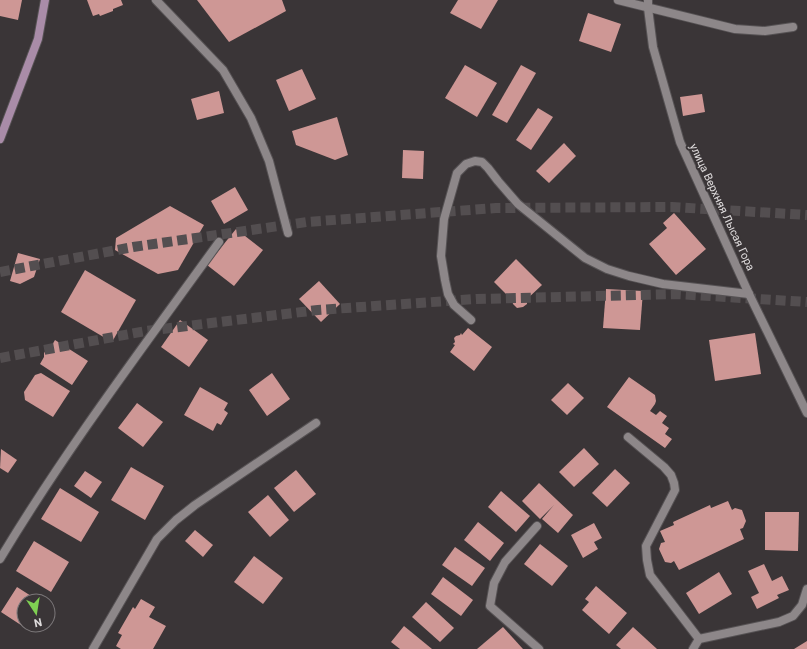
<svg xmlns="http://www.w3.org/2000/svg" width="807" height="649" font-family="Roboto,sans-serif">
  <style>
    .building { fill: #ce9795 }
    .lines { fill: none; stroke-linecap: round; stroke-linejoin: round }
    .primary-tunnel { stroke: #534e50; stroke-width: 10; stroke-dasharray: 10 5; stroke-linecap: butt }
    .lane-casing { stroke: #565254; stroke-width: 10 }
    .street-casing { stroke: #565254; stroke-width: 10 }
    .secondary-casing { stroke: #565254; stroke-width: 10 }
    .lane { stroke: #8d8789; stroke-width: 8 }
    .street { stroke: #8d8789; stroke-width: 8 }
    .secondary { stroke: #a98ca8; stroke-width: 8 }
    .labels { text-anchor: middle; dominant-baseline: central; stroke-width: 4; stroke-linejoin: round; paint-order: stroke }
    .street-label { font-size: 11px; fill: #e0ddde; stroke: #3a3537 }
  </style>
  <rect width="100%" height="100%" fill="#3a3537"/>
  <g class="building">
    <path d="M0,0h22l-4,20 -18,-4z"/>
    <path d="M87,0h34l2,5 -10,4v2l-13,5 -1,-2 -6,2z"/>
    <path d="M197,0h85l4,11 -57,31z"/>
    <path d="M458,0h40l-17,29 -31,-16z"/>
    <path d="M588,13l33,11 -10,28 -32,-11z"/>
    <path d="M465,65l32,18 -20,34 -32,-19z"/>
    <path d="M521,65l15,8 -29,50 -15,-8z"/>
    <path d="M302,69l14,30 -27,12 -13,-31z"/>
    <path d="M219,91l5,22 -27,7 -6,-21z"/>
    <path d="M702,94l3,18 -22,4 -3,-19z"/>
    <path d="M538,108l15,9 -22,33 -15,-10z"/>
    <path d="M337,117l11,38 -13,5 -39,-15 -4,-14z"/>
    <path d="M564,143l12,13 -27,27 -13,-12z"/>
    <path d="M403,150l21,1 -1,28 -21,-1z"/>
    <path d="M235,187l13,23 -24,14 -13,-23z"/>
    <path d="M170,206l34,19 -26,45 -20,4 -43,-24 1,-12z"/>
    <path d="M674,213l32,36 -30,26 -27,-31 18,-16 -4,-5z"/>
    <path d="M236,229l27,21 -29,36 -27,-21z"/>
    <path d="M18,253l22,6 -6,18 -14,7 -10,-3z"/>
    <path d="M516,259l26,26 -15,14v5l-4,3 -6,1 -4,-4 -1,-4 -18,-18z"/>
    <path d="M85,270l51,30 -24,42 -51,-30z"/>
    <path d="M319,281l21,23 -19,18 -22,-23z"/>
    <path d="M606,289l37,2 -3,39 -37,-2z"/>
    <path d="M180,320l28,20 -19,27 -28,-20z"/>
    <path d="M468,328l24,19 -18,24 -24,-19 5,-7 -2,-1 2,-2 -1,-4 2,-2 4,-1 1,-2 1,2z"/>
    <path d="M755,333l6,41 -46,7 -6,-41z"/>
    <path d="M55,340l33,21 -16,24 -32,-21 4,-7v-4l4,-6h3z"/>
    <path d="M41,373l29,18 -17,26 -28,-17 -1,-8 11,-17z"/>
    <path d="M272,373l18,26 -23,17 -18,-26z"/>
    <path d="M629,377l26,18 1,6 -1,3 -5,7 6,4 4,-4 7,5 -5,7 7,5 -4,6 7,5 -7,9 -58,-41z"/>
    <path d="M568,383l16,15 -17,17 -16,-15z"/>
    <path d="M200,387l28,16 -4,7 4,3 -7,12 -4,-2 -4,8 -29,-16z"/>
    <path d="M137,403l26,19 -20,25 -25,-19z"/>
    <path d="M584,448l15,16 -25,23 -15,-15z"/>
    <path d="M1,449l16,11 -9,13 -8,-5z"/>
    <path d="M131,467l33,19 -19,34 -34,-20z"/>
    <path d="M615,469l15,14 -23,24 -15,-14z"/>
    <path d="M296,470l20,24 -22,18 -20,-24z"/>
    <path d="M85,471l17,11 -11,16 -17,-12z"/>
    <path d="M539,483l34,32 -15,18 -16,-14 12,-14 -14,14 -18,-18z"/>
    <path d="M60,488l39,24 -18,30 -40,-23z"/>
    <path d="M501,491l29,25 -14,16 -28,-25z"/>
    <path d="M268,495l21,25 -19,17 -22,-25z"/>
    <path d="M728,501l4,9 3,-2 7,2 4,11 -3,7 -3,1 4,10 -65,31 -5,-9 -3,2 -6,-1 -6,-13 2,-6 4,-1 -5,-11 14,-6 -1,-3 37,-17 1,3z"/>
    <path d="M765,512h34l-1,39 -33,-1z"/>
    <path d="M478,522l26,21 -14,18 -26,-21z"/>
    <path d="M594,523l8,15 -8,4 4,7 -15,9 -12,-23z"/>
    <path d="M195,530l18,15 -10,12 -18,-16z"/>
    <path d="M34,541l35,21 -18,30 -35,-21z"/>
    <path d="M540,544l28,22 -16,20 -28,-22z"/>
    <path d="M455,547l30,21 -13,18 -30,-21z"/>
    <path d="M254,556l29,22 -20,26 -29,-22z"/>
    <path d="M764,564l8,17 10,-5 7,14 -12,5 2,3 -22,11 -6,-12 8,-4 -11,-22z"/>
    <path d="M719,572l13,22 -33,20 -13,-21z"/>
    <path d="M443,577l30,23 -12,16 -30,-22z"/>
    <path d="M596,586l31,27 -18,21 -27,-24 7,-8 -4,-3z"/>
    <path d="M17,587l22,14h-15v24h6l-3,4 -26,-17z"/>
    <path d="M141,599l14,8 -6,10 17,9 -13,23h-32l-5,-3 6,-11 -4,-2 15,-26 2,2z"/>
    <path d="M426,602l28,26 -14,14 -28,-25z"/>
    <path d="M404,626l28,23h-32l-9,-7z"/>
    <path d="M503,627l20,22h-46z"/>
    <path d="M633,627l24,22h-36l-5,-4z"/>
    <path d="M807,641v8h-13z"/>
  </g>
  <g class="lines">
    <g class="primary-tunnel">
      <path d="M0,272l133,-25 174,-25 189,-14 176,-1 135,8"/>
      <path d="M0,358l146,-27 172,-21 158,-11 201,-5 130,8"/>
    </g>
    <g class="lane-casing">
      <g id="lane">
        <path d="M156,0l67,70 28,48 18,43 19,72"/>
        <path d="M618,0l117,29 30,2 28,-4"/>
        <path d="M471,320l-17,-15 -6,-11 -3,-14 -4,-24 3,-37 13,-46 9,-9 9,-3 7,1 6,6 10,13 20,23 67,54 22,11 22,7 34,8 86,10"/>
        <path d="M628,437l36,30 7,8 3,8 1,7 -29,56 1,14 3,15 49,64"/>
        <path d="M537,526l-32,36 -11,21 -4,23 49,43"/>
        <path d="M0,559c66,-110 144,-213 219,-317"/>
        <path d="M93,649l64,-110 19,-19 19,-15 121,-82"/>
      </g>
    </g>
    <g class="street-casing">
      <g id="street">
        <path d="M648,0v8l5,39 27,95 69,152 58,119"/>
        <path d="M693,649l6,-10 80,-17 14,-6 9,-11 5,-16"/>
      </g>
    </g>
    <g class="secondary-casing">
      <path id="secondary" d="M0,139l38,-100 7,-39"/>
    </g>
    <use href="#lane" class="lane"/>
    <use href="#street" class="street"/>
    <use href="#secondary" class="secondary"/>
  </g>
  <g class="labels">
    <g class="street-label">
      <text transform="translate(722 207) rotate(65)">улица Верхняя Лысая Гора</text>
    </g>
  </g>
  <g transform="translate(36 613) rotate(168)"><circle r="19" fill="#3a3537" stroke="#7c787a"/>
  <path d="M0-3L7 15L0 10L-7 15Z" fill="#7fd052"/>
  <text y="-6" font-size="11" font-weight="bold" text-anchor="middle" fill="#e0ddde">N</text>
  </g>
</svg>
